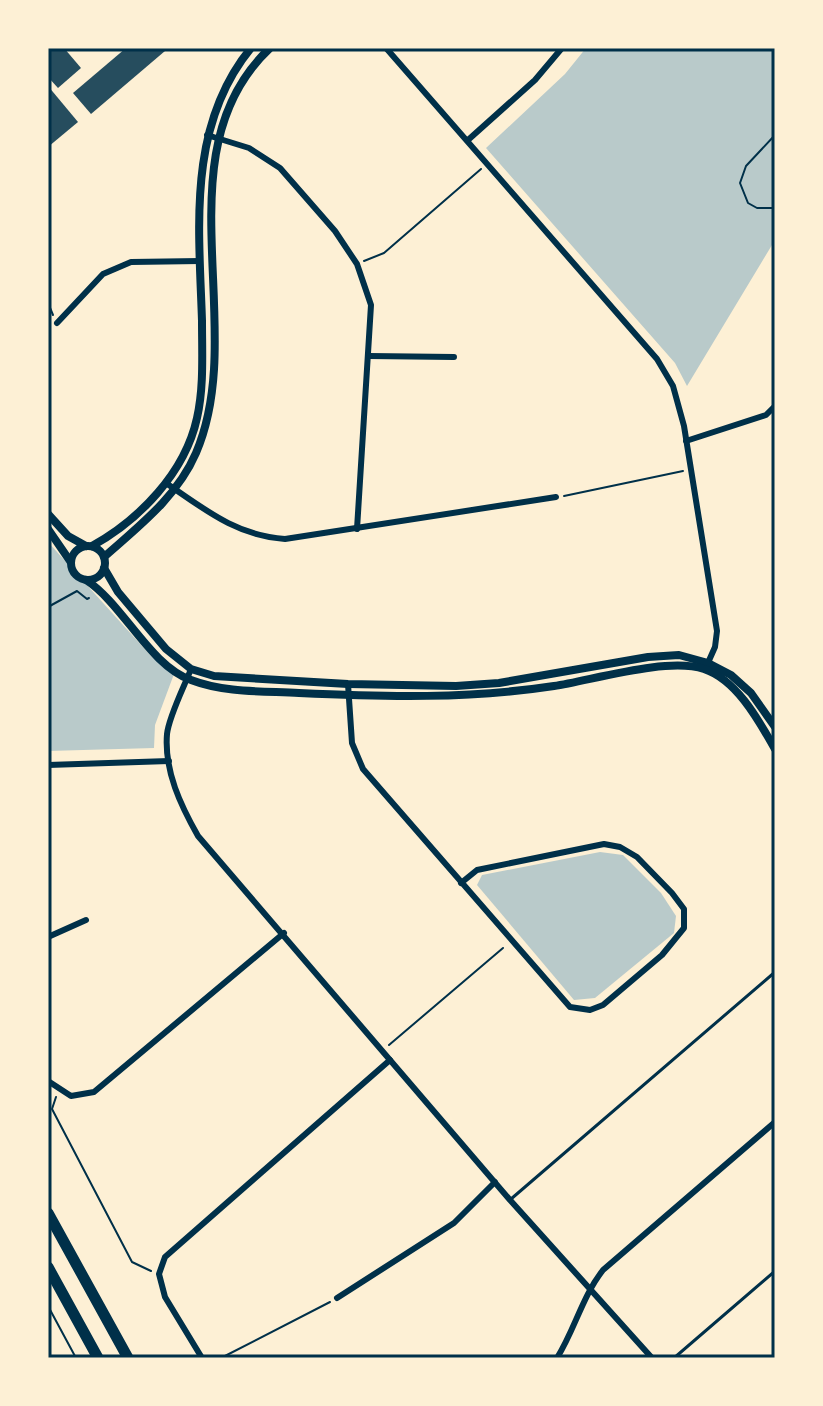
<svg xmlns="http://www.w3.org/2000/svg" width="823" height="1406" font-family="'DejaVu Sans',sans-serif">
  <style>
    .green { fill: #b9caca }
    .building { fill: #264d5e }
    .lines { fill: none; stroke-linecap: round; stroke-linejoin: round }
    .path { stroke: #003049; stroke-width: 2 }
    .service { stroke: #003049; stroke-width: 3 }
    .minor { stroke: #003049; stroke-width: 6 }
    .tertiary { stroke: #003049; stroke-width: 8 }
    .trunk { stroke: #003049; stroke-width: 11 }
    .neatline { fill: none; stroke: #003049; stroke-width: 3 }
  </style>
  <rect width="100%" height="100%" fill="#fdf0d5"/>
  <g class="green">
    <path d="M586,48h189v192l-88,146 -12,-23 -189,-215 79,-74z"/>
    <path d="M48,542l103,114 23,18 -19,51 -1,23 -106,3z"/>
    <path d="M600,852l23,3 38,38 15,23 -2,17 -79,65 -21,2 -97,-115 5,-10z"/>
  </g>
  <g class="building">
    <path d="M48,48h16l17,20 -23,20 -10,-11z"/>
    <path d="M126,48h36l3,3 -74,63 -18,-21z"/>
    <path d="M48,86l30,36 -30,25z"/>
  </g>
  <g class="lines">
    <g class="path">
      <path d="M775,135l-29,31 -6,17 8,20 9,5h18"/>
      <path d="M364,261l20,-8 97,-84"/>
      <path d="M48,303l5,12"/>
      <path d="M564,496l119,-25"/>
      <path d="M48,607l29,-16 10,8 2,-1"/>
      <path d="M389,1045l114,-97"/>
      <path d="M56,1097l-4,12 80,153 19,9"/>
      <path d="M48,1306l28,52"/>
      <path d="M221,1358l109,-56"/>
    </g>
    <g class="service">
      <path d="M511,1199l264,-227"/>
      <path d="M674,1358l101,-87"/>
    </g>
    <g class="minor">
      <path d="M386,48l271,311 16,27 11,40 33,205 -2,16 -8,18"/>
      <path d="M207,135l42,13 31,20 55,63 22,33 14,41 -14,224"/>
      <path d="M468,140l67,-60 27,-32"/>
      <path d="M57,323l46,-49 28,-12 69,-1"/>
      <path d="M369,356l85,1"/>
      <path d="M686,441l80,-26 9,-9"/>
      <path d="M166,483c38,26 71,53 119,56l271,-42"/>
      <path d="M191,669c-7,18 -22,47 -24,65 -3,37 14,72 31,102l312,364 142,158"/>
      <path d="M348,684l4,59 11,26 207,238 20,3 13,-5 59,-50 22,-27v-19l-12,-16 -35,-36 -17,-10 -16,-3 -127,26 -16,13"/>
      <path d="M48,765l121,-4"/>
      <path d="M48,937l38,-17"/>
      <path d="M48,1081l23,15 23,-4 190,-159"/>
      <path d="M337,1298l117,-75 41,-41"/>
      <path d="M202,1358l-37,-61 -6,-23 6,-17 225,-197"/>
      <path d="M557,1358c18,-29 25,-61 46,-88l172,-148"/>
    </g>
    <g class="tertiary">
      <path d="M48,514l20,22 18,10"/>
      <path d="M48,529l22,32"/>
      <circle cx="88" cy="563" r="17"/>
      <path d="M92,546c47,-26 93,-73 105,-128 7,-31 5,-64 5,-97 -3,-94 -15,-195 49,-273"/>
      <path d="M104,557c35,-31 73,-60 92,-104 54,-125 -37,-301 74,-405"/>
      <path d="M104,568l14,24 48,57 25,20 23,7 134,8 108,2 43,-3 149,-26 31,-2 29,8 23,12 20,18 24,34"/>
      <path d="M86,580c37,24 64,86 105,100 34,13 72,11 108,13 86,4 170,6 255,-7 39,-6 113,-29 150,-17 33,11 55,52 71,80"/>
    </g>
    <g class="trunk">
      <path d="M48,1213l80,145"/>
      <path d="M48,1267l50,91"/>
    </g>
  </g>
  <rect width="823" height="1406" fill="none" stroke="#fdf0d5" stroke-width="100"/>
  <rect x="50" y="50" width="723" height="1306" class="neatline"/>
</svg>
